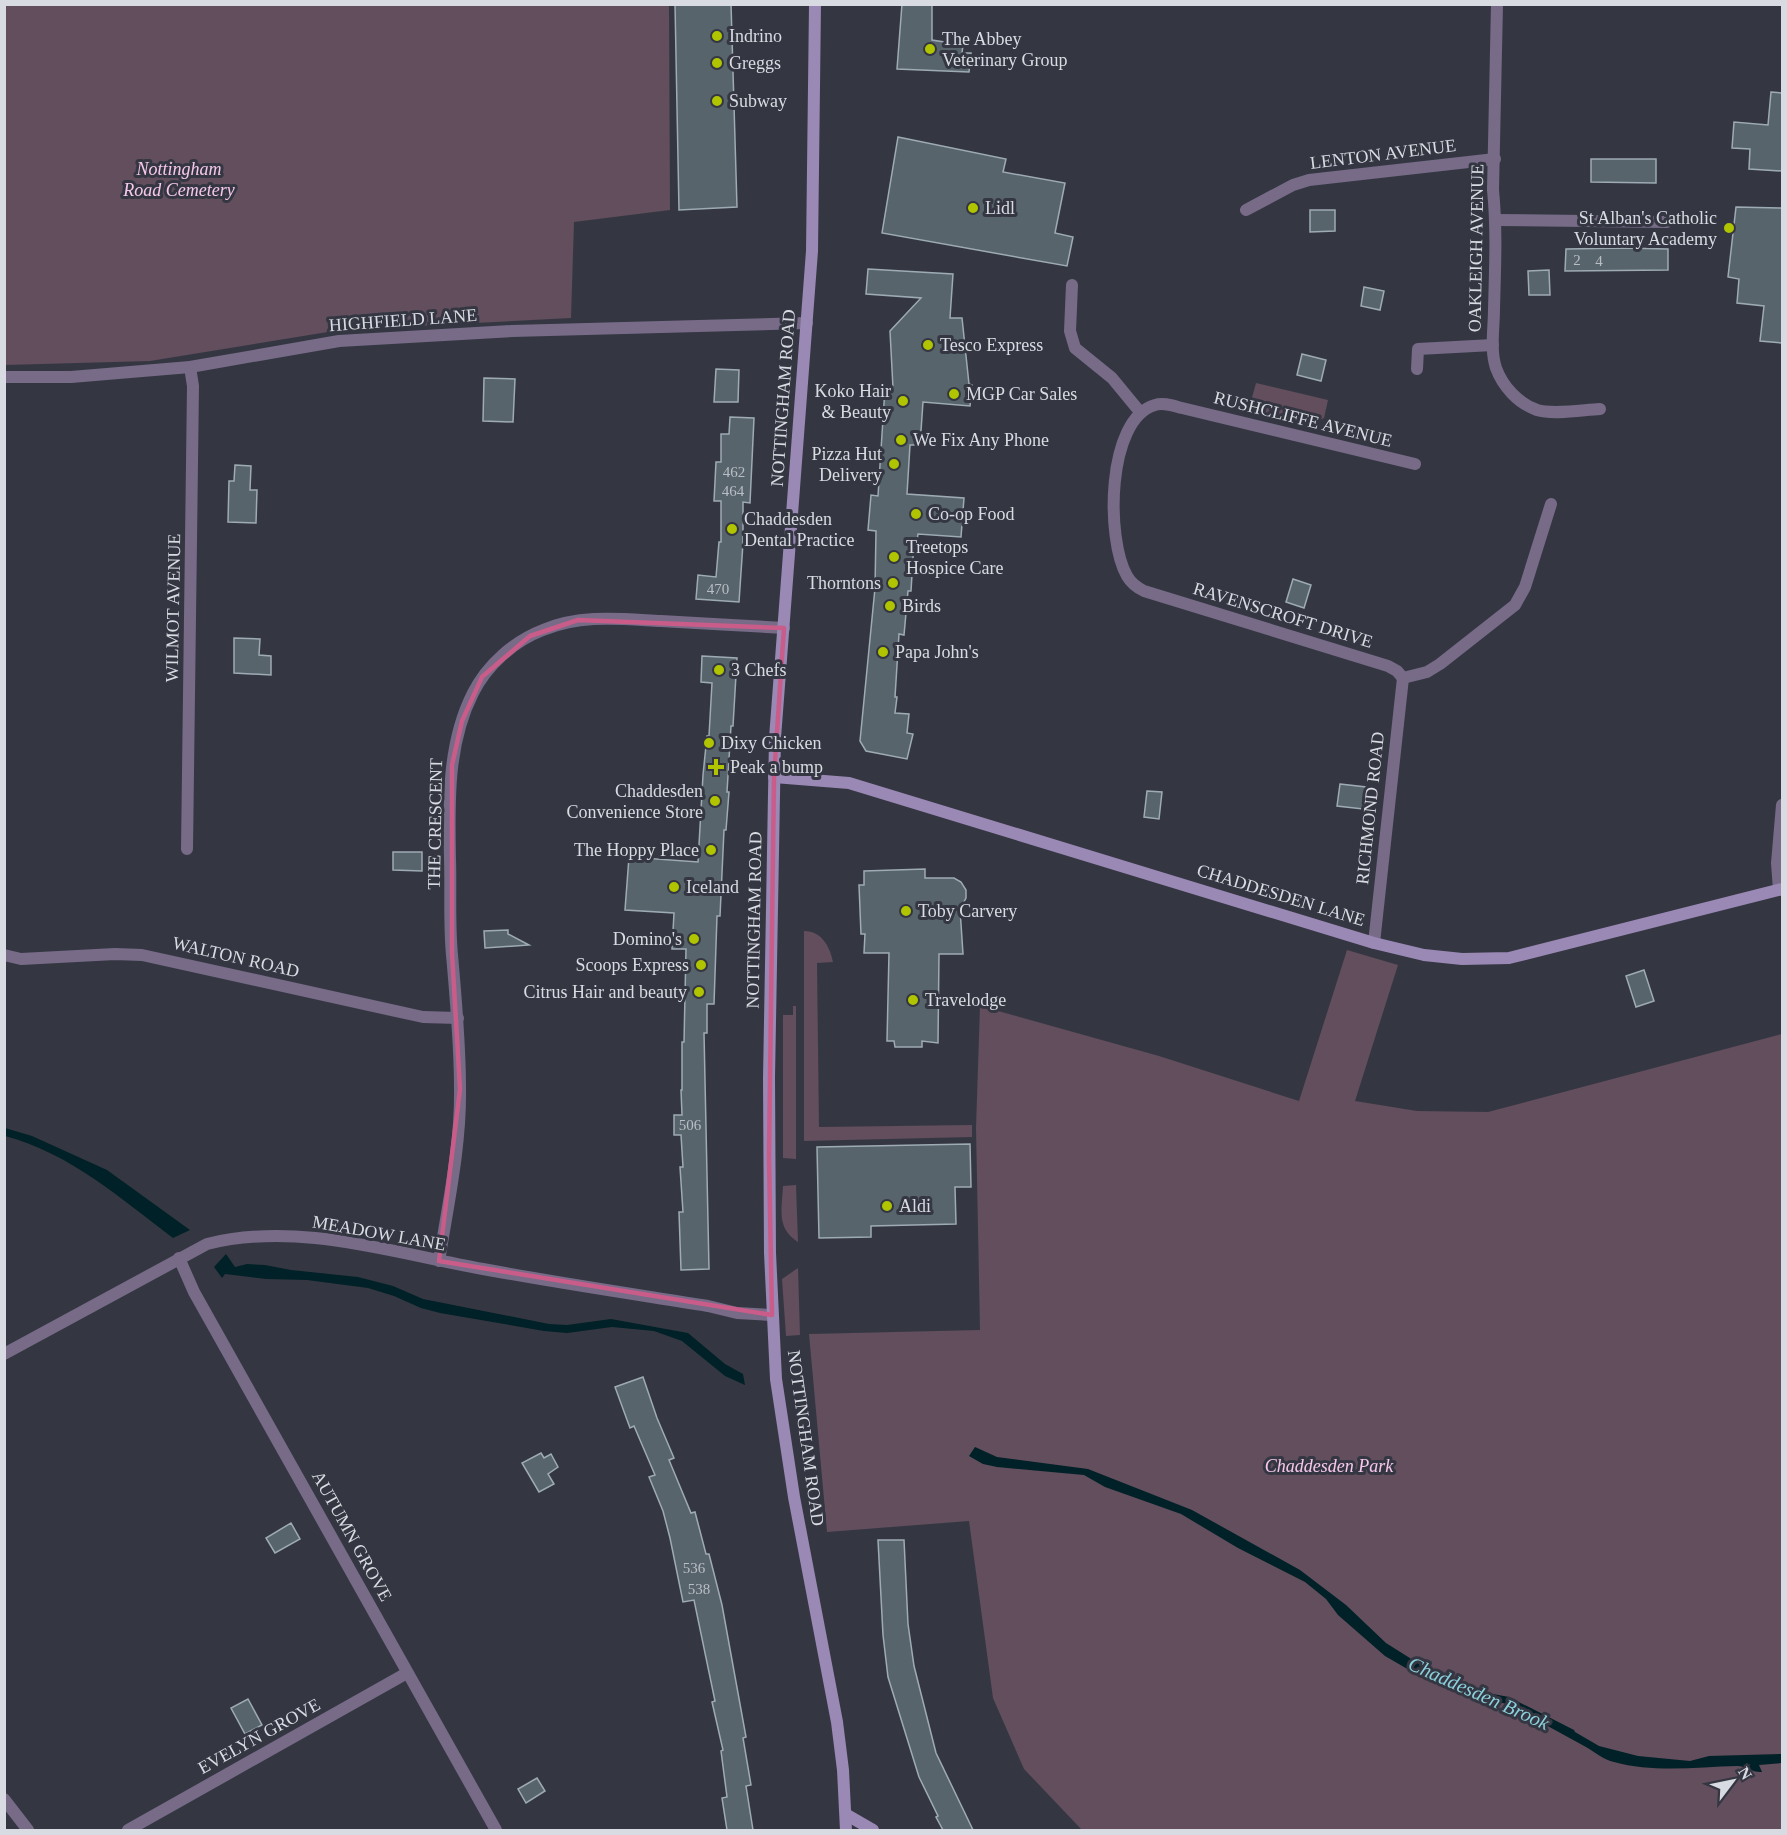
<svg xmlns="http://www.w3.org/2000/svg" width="1787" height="1835" font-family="Georgia,serif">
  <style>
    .green { fill: #624e5d }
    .water { fill: #002127 }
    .building { fill: #58646c; stroke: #9eabb4; stroke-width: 1.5 }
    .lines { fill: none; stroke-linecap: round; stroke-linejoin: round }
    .street { stroke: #776b88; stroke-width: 12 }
    .secondary { stroke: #9a88b5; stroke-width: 12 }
    .marked { fill: none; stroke: #ca5c8a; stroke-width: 4.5; stroke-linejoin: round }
    .poi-dot { fill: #b0c500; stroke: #343742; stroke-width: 2 }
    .labels { text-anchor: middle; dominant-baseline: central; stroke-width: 6; stroke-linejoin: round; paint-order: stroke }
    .number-label { font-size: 15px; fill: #b9bdc4 }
    .poi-label { font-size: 18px; fill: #d9dbe2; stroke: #343742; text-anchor: start }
    .street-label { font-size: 18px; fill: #d9dbe2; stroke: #343742 }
    .park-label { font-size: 18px; font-style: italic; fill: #f7c7ec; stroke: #343742 }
    .water-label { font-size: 20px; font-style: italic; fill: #8bd1dd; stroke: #343742 }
  </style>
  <rect width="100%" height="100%" fill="#343742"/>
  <g class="green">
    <path d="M4,5h665l1,205 -96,12 -3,96 -231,12 -190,31 -145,4z"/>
    <path d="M1256,383l72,17 -4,18 -18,9 -58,-15z"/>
    <path d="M804,931c18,0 26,16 29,31l-16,1 2,164 153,-2v12l-168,4z"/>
    <path d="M1347,950l51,15 -43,136 62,10 71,1 294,-78v796h-700l-58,-61 -31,-71 -24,-177 -142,11 -18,-198 171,-4 -4,-202 4,-122 179,50 140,45z"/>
    <path d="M793,1006h3v153l-13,-1v-143h10z"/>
    <path d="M796,1185l2,57c-22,-14 -16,-33 -15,-56z"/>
    <path d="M798,1268l2,67 -14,1 -4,-57z"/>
  </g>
  <g class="water">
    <path d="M5,1128l27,8 75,34 83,60 -17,8c-52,-39 -103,-85 -168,-102z"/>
    <path d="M226,1254l9,13 12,-3 18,1 26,5 67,7 35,9 30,13 126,25 18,1 44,-6 77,14 37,31 18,10 2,11 -20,-9 -43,-35 -28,-10 -42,-4 -45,6 -23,-2 -104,-18 -19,-5 -27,-12 -26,-8 -61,-8 -41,-1 -41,-5 -3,4 -8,-11z"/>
    <path d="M975,1447l22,10 91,12 104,41 108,60 46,35 40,38 46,29 56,21 21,4 65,33 1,2 24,14 39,10 52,5 19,-5 73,-2v9l-23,2 3,7c-9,1 -15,-6 -25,-6 -40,1 -83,7 -123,-4 -10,-2 -19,-10 -28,-15 -24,-13 -48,-26 -72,-40l-11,-4 -22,-2 -58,-23 -38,-22 -47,-41 -12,-16 -21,-17 -67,-34 -57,-34 -76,-27 -21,-12 -87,-8 -14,-3 -14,-8z"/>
  </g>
  <g class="building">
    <path d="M675,4h56l6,203 -58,3z"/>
    <path d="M902,4h30v36l31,5 -1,8h9l-2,19 -72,-3z"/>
    <path d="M1771,92l11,1v78l-33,-2 1,-20 -18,-1 2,-26 34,3z"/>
    <path d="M898,137l108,22 -3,13 62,11 -10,50 18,4 -6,29 -185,-33z"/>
    <path d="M1591,159h65v24l-65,-1z"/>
    <path d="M1736,207l46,1v135l-22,-2 4,-35 -27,-3 2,-24 -11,-2z"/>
    <path d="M1310,210h25v21l-25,1z"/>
    <path d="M1624,248l44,1v21l-103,1 1,-22z"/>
    <path d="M868,269l85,5 -3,44h12l7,66 3,1 -2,21 -47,-4 -3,43h-10l-3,49 57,4 -3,39 -43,-3 -1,7h-3l-3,50h-3l-4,44 -5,-1 -4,63h2l-2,16 14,1 -2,19 6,1 -6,25 -41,-8 -6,-10 15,-153 1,-57 -8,-1 3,-35 7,1 7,-108h8l-3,-57 31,-33 -55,-4z"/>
    <path d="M1549,270l1,25h-21l-1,-24z"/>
    <path d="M1364,287l20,4 -4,19 -19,-4z"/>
    <path d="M1302,354l24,6 -5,21 -24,-6z"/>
    <path d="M716,369l23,1 -1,32h-24z"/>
    <path d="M484,378l31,1 -2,43 -30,-1z"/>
    <path d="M730,417l24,1 -4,85 -7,-1v41l-4,59 -43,-3 2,-24 18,2 3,-35h2v-41h-7l2,-39h5v-28h8z"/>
    <path d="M235,465l16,1 -1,24h7l-1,33 -28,-1 1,-41h5z"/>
    <path d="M1293,579l18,6 -7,23 -18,-6z"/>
    <path d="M234,638l26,1 -1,16 12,1v19l-37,-2z"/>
    <path d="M702,656l35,2 -4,68h-2l-4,66h2l-3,38h-2l-4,86h-3l-3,88h-7v29h-3l5,236 -28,1 -2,-58h4l-3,-45h3l-2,-32h-7v-20h8l-1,-25h1v-48h2l2,-93h-14l2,-36 -49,-3 4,-53 69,5 5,-87 4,-39h2l3,-53 -11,-1z"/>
    <path d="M1340,784l26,3 -3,22 -26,-3z"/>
    <path d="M1147,791l15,1 -3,27 -15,-2z"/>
    <path d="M393,852h29v19l-29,-1z"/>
    <path d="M925,869v9h29l7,4 5,8v8l-6,11 3,45h-24l-1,89 -16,-2v6h-27l-1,-6h-7l2,-88h-25l1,-19h-4l-2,-49h5v-14z"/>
    <path d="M508,930v4l21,11 -44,3 -1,-17z"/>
    <path d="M1644,970l10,31 -18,6 -10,-31z"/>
    <path d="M970,1144l1,43h-16l1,37 -85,2v11l-52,1 -2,-91z"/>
    <path d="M643,1377l14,41 17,40 -5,2 22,53 4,-1 11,42h3l13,51 24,132 -3,1 8,47 -5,1 7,44h-26l-5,-32 5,-1 -6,-46 2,-1 -11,-48 3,-1 -21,-101 -11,2 -13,-64 -7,-27 -14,-34 6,-2 -21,-49 -4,2 -15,-41z"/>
    <path d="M541,1453l3,5 7,-4 7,13 -10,7 6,10 -15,8 -17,-29z"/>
    <path d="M291,1523l9,16 -25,14 -9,-15z"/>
    <path d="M878,1540h26l4,84 6,42 22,87 37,77h-30l-7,-13 2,-1 -19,-39 -31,-100 -5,-42z"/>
    <path d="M248,1699l14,26 -17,9 -14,-26z"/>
    <path d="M537,1778l8,13 -19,12 -8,-14z"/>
  </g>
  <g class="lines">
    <g class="street">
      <path d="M1497,4l-4,186c4,40 2,79 1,119 0,19 -4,41 2,59 7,19 22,35 41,42 16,5 45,0 63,-1"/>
      <path d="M1246,210l47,-25 16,-5 186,-21"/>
      <path d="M1496,220l171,2"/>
      <path d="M1072,285l-2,46 5,17 37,30 28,34"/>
      <path d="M1417,369l1,-20 75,-4"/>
      <path d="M4,377h67l119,-10 149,-26 173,-10 295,-8"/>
      <path d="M1415,464l-233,-56c-8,-2 -19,-6 -27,-3 -49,14 -49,135 -28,171 4,7 11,12 17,15l244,75 9,5 6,7 24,-6 13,-8 75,-59 10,-18 26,-83"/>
      <path d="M187,849l6,-463 -3,-19"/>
      <path d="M1779,890l-2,-27 5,-58"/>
      <path d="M1374,943l29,-265"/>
      <path d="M4,955l17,4 94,-5 27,1 281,62 35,1"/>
      <path d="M179,1258l15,34 302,538"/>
      <path d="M439,1261c9,-57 22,-115 21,-173 0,-45 -4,-88 -8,-133 -3,-32 -1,-64 -2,-96 -1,-56 -3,-115 23,-166 14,-28 41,-52 70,-63 38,-16 78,-11 118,-9 41,2 82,5 123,7"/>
      <path d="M4,1354l203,-110c91,-23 186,9 276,25 75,14 150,25 225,37l29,7 35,2"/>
      <path d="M4,1799l24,31"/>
      <path d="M128,1830l279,-157"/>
    </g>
    <g class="secondary">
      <path d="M815,4l-3,247 -37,487 -6,340 1,175 6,126 18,118 43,225 6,48 3,60"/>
      <path d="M774,777l75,6 525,160 50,12 38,4 47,-1 273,-69"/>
      <path d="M847,1815l26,15"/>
    </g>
  </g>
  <path class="marked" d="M578,620l206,8 -10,149 -5,380 3,158 -333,-54 21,-172 -8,-136v-188l10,-44 20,-44 48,-41z"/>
  <g class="poi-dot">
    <circle cx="717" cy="36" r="6"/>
    <circle cx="930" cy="49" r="6"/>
    <circle cx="717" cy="63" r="6"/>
    <circle cx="717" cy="101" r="6"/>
    <circle cx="973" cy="208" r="6"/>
    <circle cx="1729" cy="228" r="6"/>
    <circle cx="928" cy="345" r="6"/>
    <circle cx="954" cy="394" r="6"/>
    <circle cx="903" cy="401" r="6"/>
    <circle cx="901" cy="440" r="6"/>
    <circle cx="894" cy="464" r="6"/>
    <circle cx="916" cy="514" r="6"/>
    <circle cx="732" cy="529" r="6"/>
    <circle cx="894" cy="557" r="6"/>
    <circle cx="893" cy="583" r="6"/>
    <circle cx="890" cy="606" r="6"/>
    <circle cx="883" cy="652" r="6"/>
    <circle cx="719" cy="670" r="6"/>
    <circle cx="709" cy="743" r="6"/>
    <path d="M713 758h6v6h6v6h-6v6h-6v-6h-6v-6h6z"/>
    <circle cx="715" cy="801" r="6"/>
    <circle cx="711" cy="850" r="6"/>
    <circle cx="674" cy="887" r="6"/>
    <circle cx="906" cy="911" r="6"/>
    <circle cx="694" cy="939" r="6"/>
    <circle cx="701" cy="965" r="6"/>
    <circle cx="699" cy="992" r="6"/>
    <circle cx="913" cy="1000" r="6"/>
    <circle cx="887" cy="1206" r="6"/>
  </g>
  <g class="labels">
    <g class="number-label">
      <text x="1577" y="260">2</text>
      <text x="1599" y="261">4</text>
      <text x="734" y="472">462</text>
      <text x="733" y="491">464</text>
      <text x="718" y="589">470</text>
      <text x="690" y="1125">506</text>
      <text x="694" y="1568">536</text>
      <text x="699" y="1589">538</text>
    </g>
    <g class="poi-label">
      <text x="729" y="36">Indrino</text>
      <text x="942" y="39">The Abbey<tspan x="942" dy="21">Veterinary Group</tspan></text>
      <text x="729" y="63">Greggs</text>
      <text x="729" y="101">Subway</text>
      <text x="985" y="208">Lidl</text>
      <text x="1717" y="218" text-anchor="end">St Alban's Catholic<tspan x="1717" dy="21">Voluntary Academy</tspan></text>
      <text x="940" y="345">Tesco Express</text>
      <text x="891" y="391" text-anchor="end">Koko Hair<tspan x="891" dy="21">&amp; Beauty</tspan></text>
      <text x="966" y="394">MGP Car Sales</text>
      <text x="913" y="440">We Fix Any Phone</text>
      <text x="882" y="454" text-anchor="end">Pizza Hut<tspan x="882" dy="21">Delivery</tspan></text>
      <text x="928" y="514">Co-op Food</text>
      <text x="744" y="519">Chaddesden<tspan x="744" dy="21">Dental Practice</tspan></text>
      <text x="906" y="547">Treetops<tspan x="906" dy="21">Hospice Care</tspan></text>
      <text x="881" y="583" text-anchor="end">Thorntons</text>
      <text x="902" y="606">Birds</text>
      <text x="895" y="652">Papa John's</text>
      <text x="731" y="670">3 Chefs</text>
      <text x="721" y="743">Dixy Chicken</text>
      <text x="730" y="767">Peak a bump</text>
      <text x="703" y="791" text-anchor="end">Chaddesden<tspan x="703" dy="21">Convenience Store</tspan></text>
      <text x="699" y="850" text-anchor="end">The Hoppy Place</text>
      <text x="686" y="887">Iceland</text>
      <text x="918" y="911">Toby Carvery</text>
      <text x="682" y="939" text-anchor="end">Domino's</text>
      <text x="689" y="965" text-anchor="end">Scoops Express</text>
      <text x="687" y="992" text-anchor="end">Citrus Hair and beauty</text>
      <text x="925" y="1000">Travelodge</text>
      <text x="899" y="1206">Aldi</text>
    </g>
    <g class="street-label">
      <text transform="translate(1383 154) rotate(-7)">LENTON AVENUE</text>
      <text transform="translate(1476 248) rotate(-89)">OAKLEIGH AVENUE</text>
      <text transform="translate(403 320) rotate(-4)">HIGHFIELD LANE</text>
      <text transform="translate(783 398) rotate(-86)">NOTTINGHAM ROAD</text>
      <text transform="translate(1303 419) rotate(14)">RUSHCLIFFE AVENUE</text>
      <text transform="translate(173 608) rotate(-89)">WILMOT AVENUE</text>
      <text transform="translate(1283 615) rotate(17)">RAVENSCROFT DRIVE</text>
      <text transform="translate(1370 808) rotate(-84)">RICHMOND ROAD</text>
      <text transform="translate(435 824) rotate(-89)">THE CRESCENT</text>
      <text transform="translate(1281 895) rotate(17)">CHADDESDEN LANE</text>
      <text transform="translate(754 920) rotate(-89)">NOTTINGHAM ROAD</text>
      <text transform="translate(236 957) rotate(13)">WALTON ROAD</text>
      <text transform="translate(379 1233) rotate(10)">MEADOW LANE</text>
      <text transform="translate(806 1438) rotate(82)">NOTTINGHAM ROAD</text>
      <text transform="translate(352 1536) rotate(61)">AUTUMN GROVE</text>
      <text transform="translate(259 1736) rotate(-29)">EVELYN GROVE</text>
    </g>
    <g class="park-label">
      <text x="179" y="169">Nottingham<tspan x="179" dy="21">Road Cemetery</tspan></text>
      <text x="1329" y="1466">Chaddesden Park</text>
    </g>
    <g class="water-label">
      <text transform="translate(1479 1693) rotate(24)">Chaddesden Brook</text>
    </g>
  </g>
  <rect width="1787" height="1835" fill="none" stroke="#d9dbe2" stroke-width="12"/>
  <g transform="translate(1733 1781) rotate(58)" stroke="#343742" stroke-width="4.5" paint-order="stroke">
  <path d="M0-4.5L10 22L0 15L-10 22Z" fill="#d9dbe2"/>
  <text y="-9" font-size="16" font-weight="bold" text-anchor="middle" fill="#d9dbe2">N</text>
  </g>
</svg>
